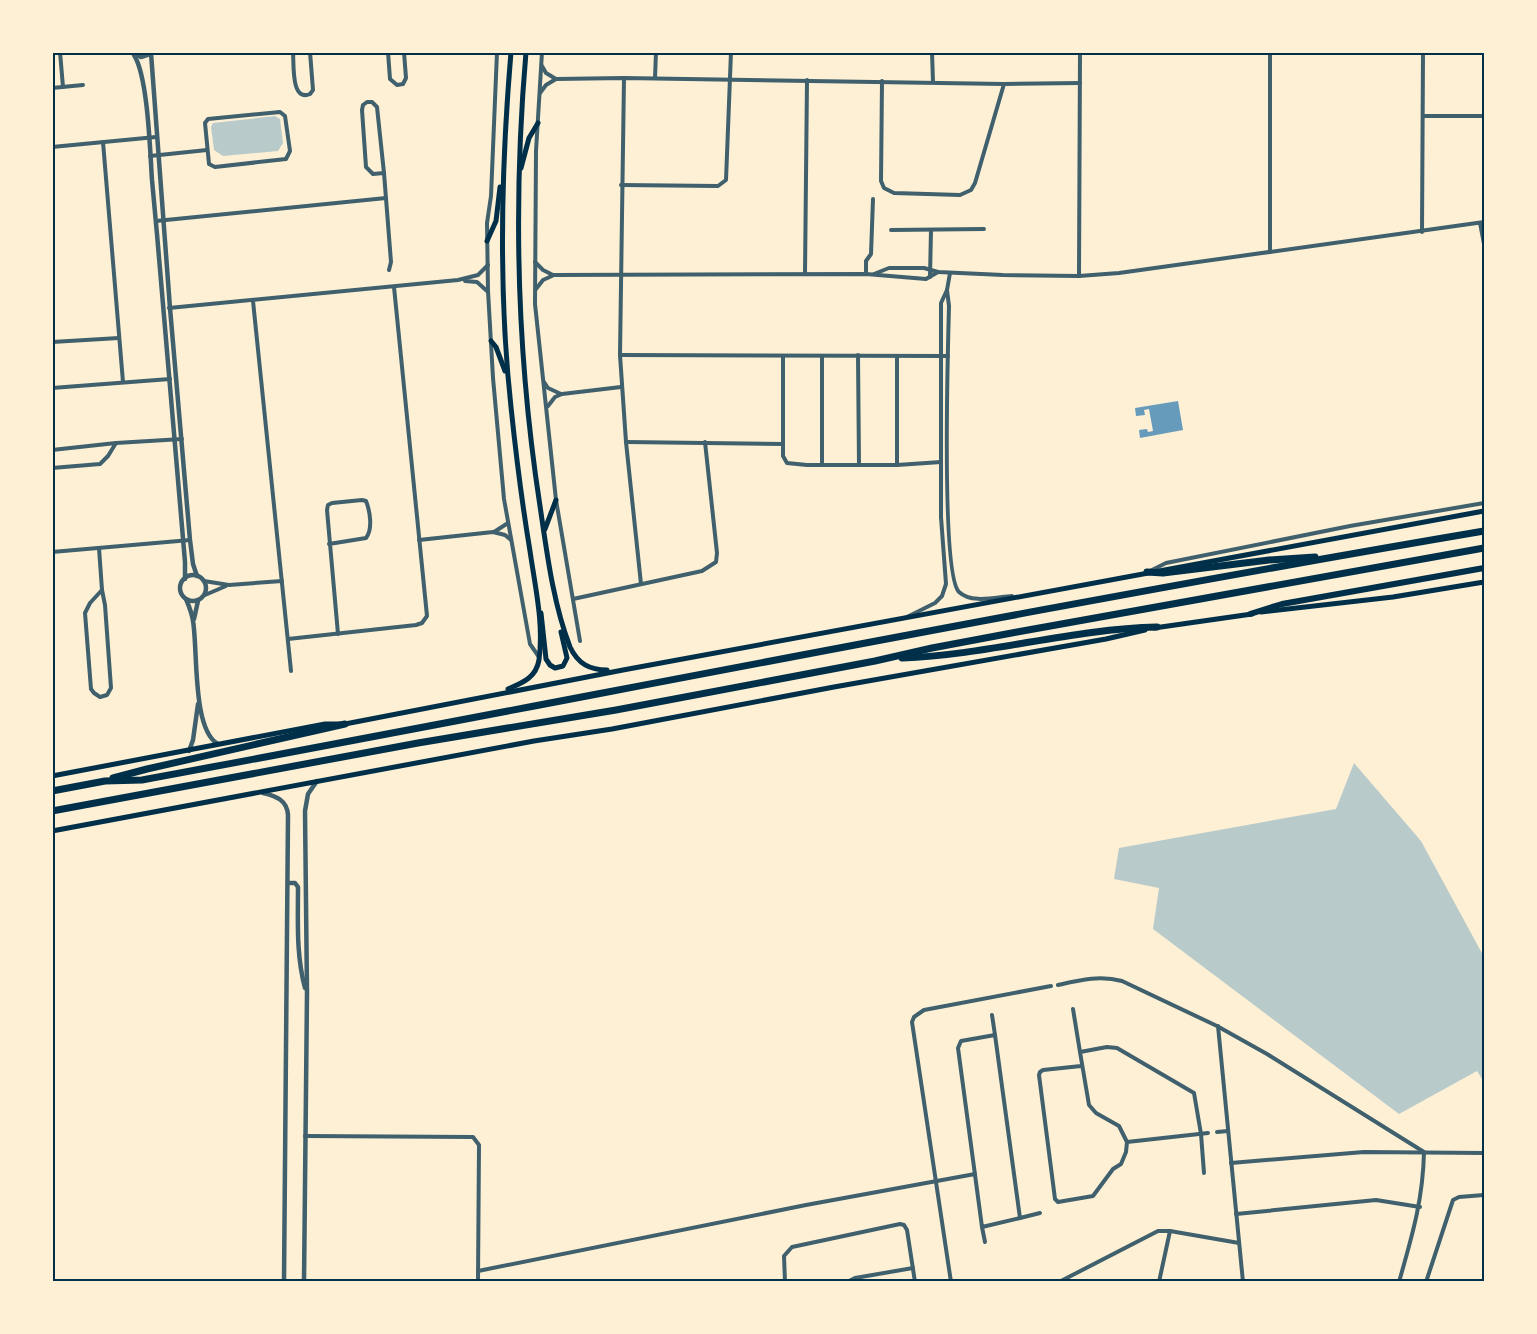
<svg xmlns="http://www.w3.org/2000/svg" width="1537" height="1334" font-family="'Source Sans 3',sans-serif">
  <style>
    .green { fill: #b9caca }
    .water { fill: #669bbc }
    .lines { fill: none; stroke-linecap: round; stroke-linejoin: round }
    .minor { stroke: #3f606c; stroke-width: 4 }
    .tertiary { stroke: #3f606c; stroke-width: 4.5 }
    .secondary { stroke: #003049; stroke-width: 5 }
    .trunk { stroke: #003049; stroke-width: 6 }
    .motorway { stroke: #003049; stroke-width: 7 }
    .neatline { fill: none; stroke: #003049; stroke-width: 2 }
  </style>
  <rect width="100%" height="100%" fill="#fdf0d5"/>
  <g class="green">
    <path d="M275,116l5,3 3,24 -5,8 -55,5 -9,-6 -3,-23 2,-4z"/>
    <path d="M1354,763l67,78 63,116v125l-7,-11 -78,43 -246,-185 6,-41 -45,-9 5,-31 217,-39z"/>
  </g>
  <path class="water" d="M1178,401l5,29 -43,8 -1,-8 8,-1 1,3 5,-1 -4,-22 -5,1 1,5 -9,1 -1,-8z"/>
  <g class="lines">
    <g class="minor">
      <path d="M60,52l3,35"/>
      <path d="M293,52c1,13 -2,50 17,42l3,-4 -3,-38"/>
      <path d="M388,52l2,27 7,6 6,-1 3,-6 -2,-26"/>
      <path d="M497,52l-6,144 -4,27 1,68 5,87 11,121 26,145 9,13"/>
      <path d="M542,52l-6,99 -1,153 21,196 24,141"/>
      <path d="M932,52l1,30"/>
      <path d="M542,66l4,7 10,6"/>
      <path d="M624,78l-4,277 6,87 15,142"/>
      <path d="M655,78l1,-26"/>
      <path d="M882,81l-1,100 3,7 10,5 66,2 11,-5 4,-7 29,-99"/>
      <path d="M52,88l31,-3"/>
      <path d="M540,93l6,-8 10,-6 68,-1 380,6 76,-1"/>
      <path d="M367,102h5l5,5 7,66 -11,1 -7,-7 -4,-57 1,-5z"/>
      <path d="M280,112l5,4 5,35 -4,8 -71,8 -6,-3 -4,-41 3,-4z"/>
      <path d="M1423,116h61"/>
      <path d="M103,142l20,240"/>
      <path d="M52,147l104,-10"/>
      <path d="M150,156l57,-6"/>
      <path d="M384,173l7,89 -2,8"/>
      <path d="M621,185l97,1 8,-6 5,-128"/>
      <path d="M156,221l230,-23"/>
      <path d="M1480,223l4,21"/>
      <path d="M891,230l93,-1"/>
      <path d="M1422,232l1,-180"/>
      <path d="M1270,252v-200"/>
      <path d="M535,262l8,8 10,5"/>
      <path d="M805,274l2,-194"/>
      <path d="M866,274v-13l5,-7 2,-55"/>
      <path d="M874,274l15,-6h35l14,4 65,3 76,1 40,-3 365,-51"/>
      <path d="M1079,276l1,-224"/>
      <path d="M930,277l1,-47"/>
      <path d="M465,281l12,1 10,9"/>
      <path d="M536,289l7,-9 11,-5 312,-1 60,5 12,-7"/>
      <path d="M947,290l2,16c-1,39 -8,268 10,286 13,12 37,5 53,4"/>
      <path d="M253,301l38,370"/>
      <path d="M169,308l289,-28 20,-5 10,-10"/>
      <path d="M52,342l67,-4"/>
      <path d="M620,355l328,1"/>
      <path d="M858,355l1,110"/>
      <path d="M783,357v99l4,7 20,2h90l44,-3"/>
      <path d="M544,382l4,6 13,6"/>
      <path d="M52,388l118,-9"/>
      <path d="M548,406l7,-9 7,-3 59,-7"/>
      <path d="M626,442l157,2"/>
      <path d="M116,443l66,-4"/>
      <path d="M52,450l64,-7 -8,13 -8,8 -48,4"/>
      <path d="M822,465v-109"/>
      <path d="M897,465v-109"/>
      <path d="M494,532l14,-9"/>
      <path d="M419,540l74,-8 12,3 6,5"/>
      <path d="M329,544l37,-6c7,-9 4,-27 0,-37l-4,-1 -30,3 -4,2 -1,5 11,124"/>
      <path d="M99,548l3,42"/>
      <path d="M52,552l138,-12"/>
      <path d="M1148,572l18,-9 184,-37 134,-23"/>
      <path d="M204,581l25,4 53,-4"/>
      <path d="M102,590l3,15 6,83 -4,7 -7,2 -6,-4 -3,-4 -6,-76 5,-10z"/>
      <path d="M205,595l21,-9"/>
      <path d="M573,599l129,-28 14,-9 1,-9 -12,-111"/>
      <path d="M907,617l28,-14 7,-7 4,-12 -5,-67v-214l6,-13 3,-17"/>
      <path d="M288,639l128,-14 6,-2 5,-7 -33,-329"/>
      <path d="M1058,985c22,-5 42,-10 64,-4l95,45 50,28 157,98c-1,48 -12,84 -25,130"/>
      <path d="M1073,1009l7,43"/>
      <path d="M992,1015l3,20"/>
      <path d="M1218,1026l25,256"/>
      <path d="M995,1035l25,183 -38,9 -24,-179 3,-7z"/>
      <path d="M1081,1066l-38,4 -3,2 -1,3 16,124 3,3 35,-6 20,-27 8,-5 5,-12 1,-10 -8,-16 -23,-13 -7,-8 -9,-53 27,-5 10,1 77,45 7,41 3,39"/>
      <path d="M1217,1132l11,-1"/>
      <path d="M305,1136l168,1 6,8 -1,137"/>
      <path d="M1127,1142l81,-9"/>
      <path d="M1231,1163l133,-11 120,1"/>
      <path d="M1236,1214l140,-14 44,7"/>
      <path d="M1020,1218l20,-5"/>
      <path d="M982,1227l3,15"/>
      <path d="M478,1271l328,-66 169,-31"/>
      <path d="M785,1282l-1,-26 8,-9 108,-23 4,1 3,5 8,52"/>
      <path d="M847,1282l8,-4 58,-10"/>
      <path d="M951,1282l-39,-260 2,-5 10,-7 127,-24"/>
      <path d="M1059,1282l99,-51h12l69,12"/>
      <path d="M1159,1282l11,-51"/>
      <path d="M1426,1282l27,-82 6,-3 25,-2"/>
    </g>
    <g class="tertiary">
      <path d="M132,52l9,5 9,-3"/>
      <path d="M52,53l2,-1"/>
      <path d="M151,53l19,255 20,232 3,24 4,12"/>
      <path d="M134,55c14,22 16,96 18,125 12,127 22,254 33,382v17"/>
      <circle cx="193" cy="588" r="13"/>
      <path d="M186,599c3,7 6,15 7,22 5,29 -1,109 25,123"/>
      <path d="M194,619l4,-18"/>
      <path d="M189,751l4,-11 5,-36"/>
      <path d="M263,793c13,3 24,7 25,22l-4,467"/>
      <path d="M289,883h6l3,4c0,34 -2,68 7,101"/>
      <path d="M304,1282l3,-289 -2,-182 3,-17 9,-13"/>
    </g>
    <g class="secondary">
      <path d="M526,52c-13,151 -9,305 14,454 7,47 13,97 30,141 8,17 20,23 37,23"/>
      <path d="M521,168l8,-30 9,-15"/>
      <path d="M487,241l9,-20 4,-34"/>
      <path d="M491,341l5,6 9,24"/>
      <path d="M545,529l11,-29"/>
      <path d="M1261,612l132,-15 91,-15"/>
      <path d="M541,613l5,46 4,6 5,3 8,-2 4,-8 -6,-26"/>
      <path d="M1154,628l98,-14"/>
      <path d="M508,689c14,-6 28,-11 31,-29 5,-36 -4,-74 -9,-109 -8,-48 -14,-96 -19,-144 -13,-118 -10,-237 0,-355"/>
      <path d="M52,776l273,-52h20l278,-54 861,-159"/>
      <path d="M52,831l482,-90 78,-12 222,-42 272,-48 39,-9"/>
    </g>
    <path class="trunk" d="M1250,614l32,-10 202,-36"/>
    <g class="motorway">
      <path d="M1147,572l16,1 106,-13 46,-3"/>
      <path d="M902,658c86,-3 169,-29 255,-31"/>
      <path d="M113,778l34,-9 198,-45"/>
      <path d="M52,791l53,-10 37,-1c448,-83 894,-173 1342,-249"/>
      <path d="M52,811l366,-68 198,-33 259,-49 57,-13 85,-16 467,-84"/>
    </g>
  </g>
  <rect width="1537" height="1334" fill="none" stroke="#fdf0d5" stroke-width="108"/>
  <rect x="54" y="54" width="1429" height="1226" class="neatline"/>
</svg>
